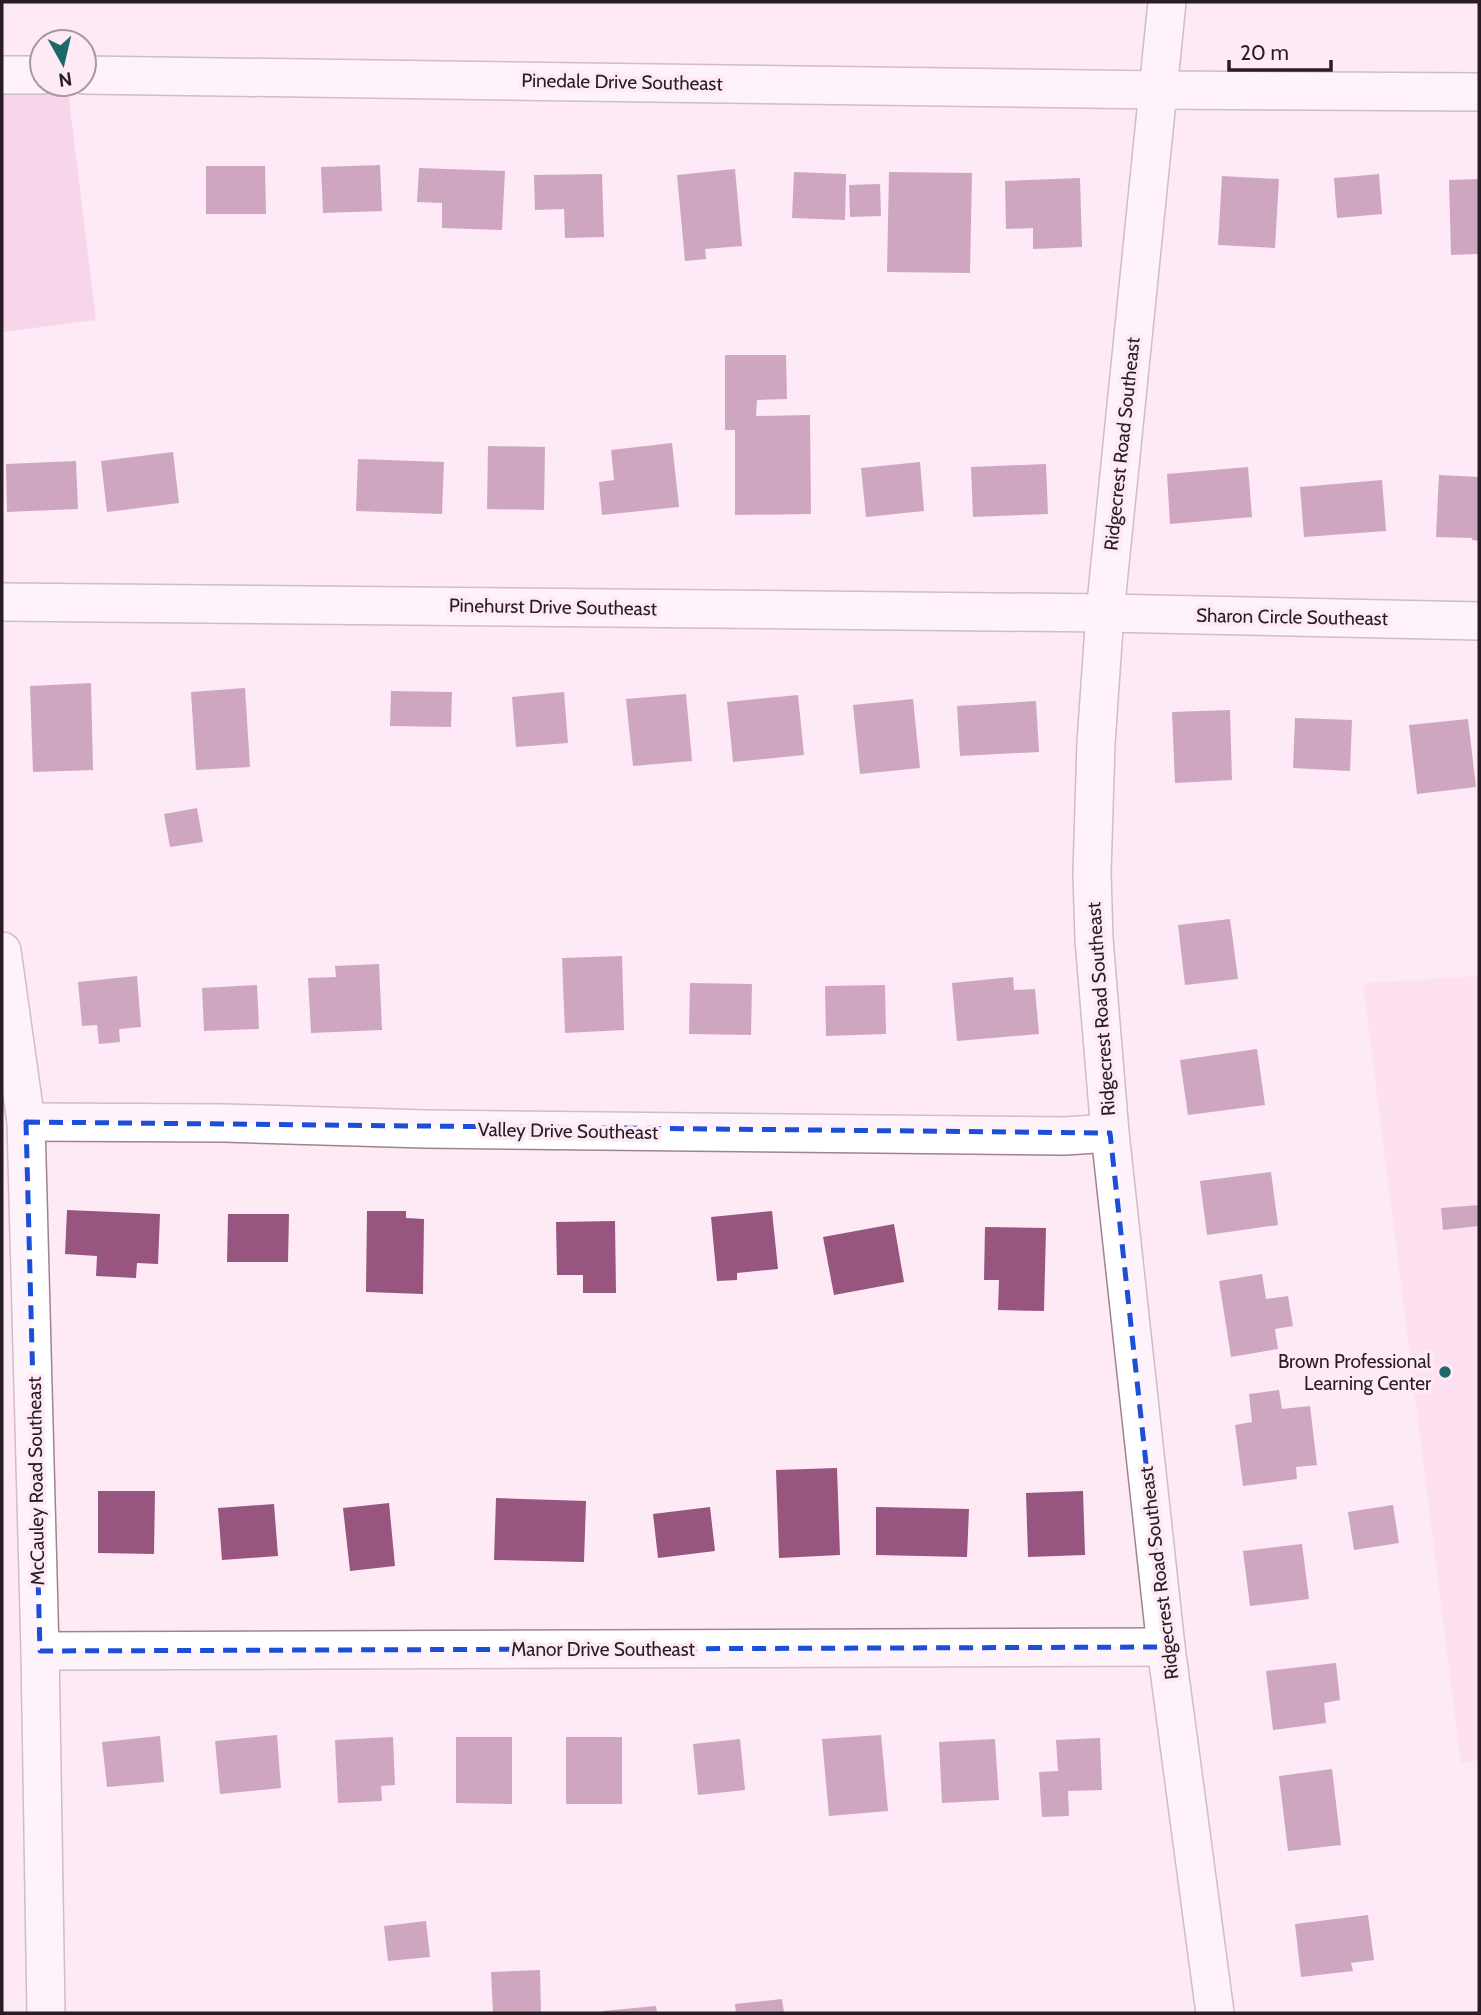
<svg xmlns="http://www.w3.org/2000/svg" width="1481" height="2015" font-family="Cabin,sans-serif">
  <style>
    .built { fill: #fdd7ec }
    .green { fill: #f1bfdc }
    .building { fill: #97557f }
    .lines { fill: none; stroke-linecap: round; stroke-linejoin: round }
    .minor-casing { stroke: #9f8393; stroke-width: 40 }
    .minor { stroke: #fff; stroke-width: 37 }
    .marked { fill: none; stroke: #1d4ed8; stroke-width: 5; stroke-dasharray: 14 9; stroke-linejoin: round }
    .poi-dot { fill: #1d6968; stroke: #fdeaf5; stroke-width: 2.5 }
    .labels { text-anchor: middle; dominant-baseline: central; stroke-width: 7; stroke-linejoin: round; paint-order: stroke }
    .street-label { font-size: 19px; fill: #281d24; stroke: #fdeaf5 }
    .poi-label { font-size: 19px; fill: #281d24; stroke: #fdeaf5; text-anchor: end }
  </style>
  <rect width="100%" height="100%" fill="#fdeaf5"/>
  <path class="built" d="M1479,976v784l-18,4 -98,-781z"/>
  <path class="green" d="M2,91h66l28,229 -94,12z"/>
  <g class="building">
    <path d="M380,165l2,46 -59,2 -2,-46z"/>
    <path d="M206,166h59l1,48h-60z"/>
    <path d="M419,168l86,3 -3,59 -60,-2v-25l-25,-1z"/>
    <path d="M735,169l7,77 -37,3 1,10 -21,2 -8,-86z"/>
    <path d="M794,172l52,2 -1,46 -53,-2z"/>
    <path d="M889,172l83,1 -2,100 -83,-1z"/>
    <path d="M602,174l2,63 -39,1 -1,-29 -29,1 -1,-35z"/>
    <path d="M1379,174l3,40 -45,4 -3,-40z"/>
    <path d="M1222,176l57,3 -4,69 -57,-3z"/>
    <path d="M1080,178l2,69 -49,2v-21l-27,1 -1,-48z"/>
    <path d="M1479,179v75l-28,1 -2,-75z"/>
    <path d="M880,184l1,32 -31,1 -1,-32z"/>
    <path d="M725,355h61l1,44 -30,1 -1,16 54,-1 1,99 -76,1v-85h-10z"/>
    <path d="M672,443l7,64 -77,8 -3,-33 15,-2 -3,-30z"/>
    <path d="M488,446l57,1 -1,63 -57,-1z"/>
    <path d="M173,452l6,51 -72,9 -6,-51z"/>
    <path d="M358,459l86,3 -2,52 -86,-3z"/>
    <path d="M76,461l2,48 -71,3 -1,-48z"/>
    <path d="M920,462l4,49 -58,6 -5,-49z"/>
    <path d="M1046,464l2,50 -75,3 -2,-50z"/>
    <path d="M1248,467l4,50 -82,7 -3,-50z"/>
    <path d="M1439,475l40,2v64l-7,-1v-2l-36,-1z"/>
    <path d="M1382,480l4,51 -82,6 -4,-50z"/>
    <path d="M91,683l2,87 -60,2 -3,-86z"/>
    <path d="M245,688l5,79 -54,3 -5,-78z"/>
    <path d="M391,691l61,1 -1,35 -61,-1z"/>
    <path d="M564,692l4,51 -52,4 -4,-50z"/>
    <path d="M686,694l6,67 -59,5 -7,-67z"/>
    <path d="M798,695l6,60 -71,7 -6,-60z"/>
    <path d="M913,699l7,69 -60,6 -7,-69z"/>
    <path d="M1036,701l3,51 -79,4 -3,-50z"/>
    <path d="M1230,710l2,70 -57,3 -3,-71z"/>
    <path d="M1295,718l57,2 -2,51 -57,-3z"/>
    <path d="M1468,719l8,68 -59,7 -8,-69z"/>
    <path d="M197,808l6,34 -33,5 -6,-33z"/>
    <path d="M1230,919l8,60 -53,6 -7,-60z"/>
    <path d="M622,956l2,74 -59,3 -3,-75z"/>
    <path d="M379,964l3,66 -71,3 -3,-55 28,-1 -1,-11z"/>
    <path d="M137,976l4,51 -22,2 1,13 -21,2 -2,-19 -15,1 -4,-44z"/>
    <path d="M1013,977l1,13 21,-1 4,45 -82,7 -5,-58z"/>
    <path d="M690,983l62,1 -1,51 -62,-1z"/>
    <path d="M257,985l2,44 -55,2 -2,-43z"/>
    <path d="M885,985l1,49 -60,2 -1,-50z"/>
    <path d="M1257,1049l8,56 -77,10 -8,-55z"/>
    <path d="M1271,1172l7,53 -71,10 -7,-54z"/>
    <path d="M1479,1205v21l-36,4 -2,-22z"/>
    <path d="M67,1210l93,4 -2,50 -21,-1 -1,15 -40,-2 1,-20 -32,-2z"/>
    <path d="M367,1211h39v7l18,1 -1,75 -57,-2z"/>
    <path d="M772,1211l6,58 -41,4v7l-20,1 -6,-64z"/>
    <path d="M228,1214h61l-1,48h-61z"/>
    <path d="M615,1221l1,72h-33v-18h-26l-1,-53z"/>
    <path d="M894,1224l10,58 -70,13 -11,-58z"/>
    <path d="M985,1227l61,1 -2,83 -46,-1 1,-30h-15z"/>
    <path d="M1262,1274l4,25 22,-3 5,30 -18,3 3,20 -47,8 -12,-76z"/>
    <path d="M1279,1390l3,19 28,-3 7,59 -21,2 1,12 -54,7 -8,-61 17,-3 -3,-28z"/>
    <path d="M837,1468l3,87 -61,3 -3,-88z"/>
    <path d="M98,1491h57l-1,63 -56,-1z"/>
    <path d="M1083,1491l2,64 -57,2 -2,-64z"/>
    <path d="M496,1498l90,3 -2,61 -90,-2z"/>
    <path d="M389,1503l6,63 -45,5 -7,-63z"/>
    <path d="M274,1504l4,52 -56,4 -4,-52z"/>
    <path d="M1393,1505l6,38 -45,7 -6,-38z"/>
    <path d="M710,1507l5,44 -57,7 -5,-44z"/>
    <path d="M876,1507l93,2 -2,48 -91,-2z"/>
    <path d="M1302,1544l7,55 -59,7 -7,-55z"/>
    <path d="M1336,1663l4,37 -16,3 2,20 -53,7 -7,-59z"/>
    <path d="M277,1735l4,53 -61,6 -5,-53z"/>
    <path d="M881,1735l7,76 -59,5 -7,-77z"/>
    <path d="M160,1736l4,46 -57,5 -5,-45z"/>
    <path d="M393,1737l2,48 -14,1 1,15 -44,2 -3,-63z"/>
    <path d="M456,1737h56v67l-56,-1z"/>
    <rect x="566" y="1737" width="56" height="67"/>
    <path d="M1100,1738l2,52 -34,1 1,25 -27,1 -3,-45 19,-1 -2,-31z"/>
    <path d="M740,1739l5,51 -47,5 -5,-51z"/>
    <path d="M995,1739l4,61 -57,3 -3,-61z"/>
    <path d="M1332,1769l9,76 -53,6 -9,-75z"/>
    <path d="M1368,1915l6,45 -23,3 2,8 -52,6 -6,-53z"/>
    <path d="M426,1921l4,36 -42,4 -4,-35z"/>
    <path d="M540,1970l1,43h-48l-2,-41z"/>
    <path d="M782,1999l2,14h-48l-1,-9z"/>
    <path d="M656,2006l1,7h-54v-2z"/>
  </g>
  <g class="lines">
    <g class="minor-casing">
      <g id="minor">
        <path d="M1167,2l-62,611 -9,130 -4,130 2,66 16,194 56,514 49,366"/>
        <path d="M2,75h40"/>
        <path d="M84,75l1075,15 320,2"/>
        <path d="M2,602l1103,11 374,8"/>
        <path d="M2,951l24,171 14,529 6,362"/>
        <path d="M26,1122l199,1 200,6 640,7 45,-3"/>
        <path d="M40,1651l1126,-4"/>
      </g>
    </g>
    <use href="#minor" class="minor"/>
  </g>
  <path d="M0 0H1481V2015H0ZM26,1122l1084,11 56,514 -1126,4z" fill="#fdeaf5" fill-opacity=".55" fill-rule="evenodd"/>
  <path class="marked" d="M26,1122l1084,11 56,514 -1126,4z"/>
  <circle class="poi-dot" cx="1445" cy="1372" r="7"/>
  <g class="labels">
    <g class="street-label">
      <text transform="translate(622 82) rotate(1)">Pinedale Drive Southeast</text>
      <text transform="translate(1122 444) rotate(-84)">Ridgecrest Road Southeast</text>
      <text transform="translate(553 607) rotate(1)">Pinehurst Drive Southeast</text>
      <text transform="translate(1292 617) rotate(1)">Sharon Circle Southeast</text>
      <text transform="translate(1101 1009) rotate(-94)">Ridgecrest Road Southeast</text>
      <text transform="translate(568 1131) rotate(1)">Valley Drive Southeast</text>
      <text transform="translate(36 1481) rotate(-91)">McCauley Road Southeast</text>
      <text transform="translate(1159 1573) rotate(-97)">Ridgecrest Road Southeast</text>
      <text x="603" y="1649">Manor Drive Southeast</text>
    </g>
    <g class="poi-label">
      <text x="1431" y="1361">Brown Professional<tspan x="1431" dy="22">Learning Center</tspan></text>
    </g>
  </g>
  <rect width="1481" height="2015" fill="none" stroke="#281d24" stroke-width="7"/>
  <g transform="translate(63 63) rotate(172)"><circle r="33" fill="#fdeaf5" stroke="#a898a1" stroke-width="2"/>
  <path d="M0-5L12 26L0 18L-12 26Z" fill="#1d6968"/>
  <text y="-10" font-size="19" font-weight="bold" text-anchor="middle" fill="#281d24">N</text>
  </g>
  <path d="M1229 60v10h102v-10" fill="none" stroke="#281d24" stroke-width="3.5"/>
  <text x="1240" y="60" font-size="21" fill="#281d24" stroke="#fdeaf5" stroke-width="5" paint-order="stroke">20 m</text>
</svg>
